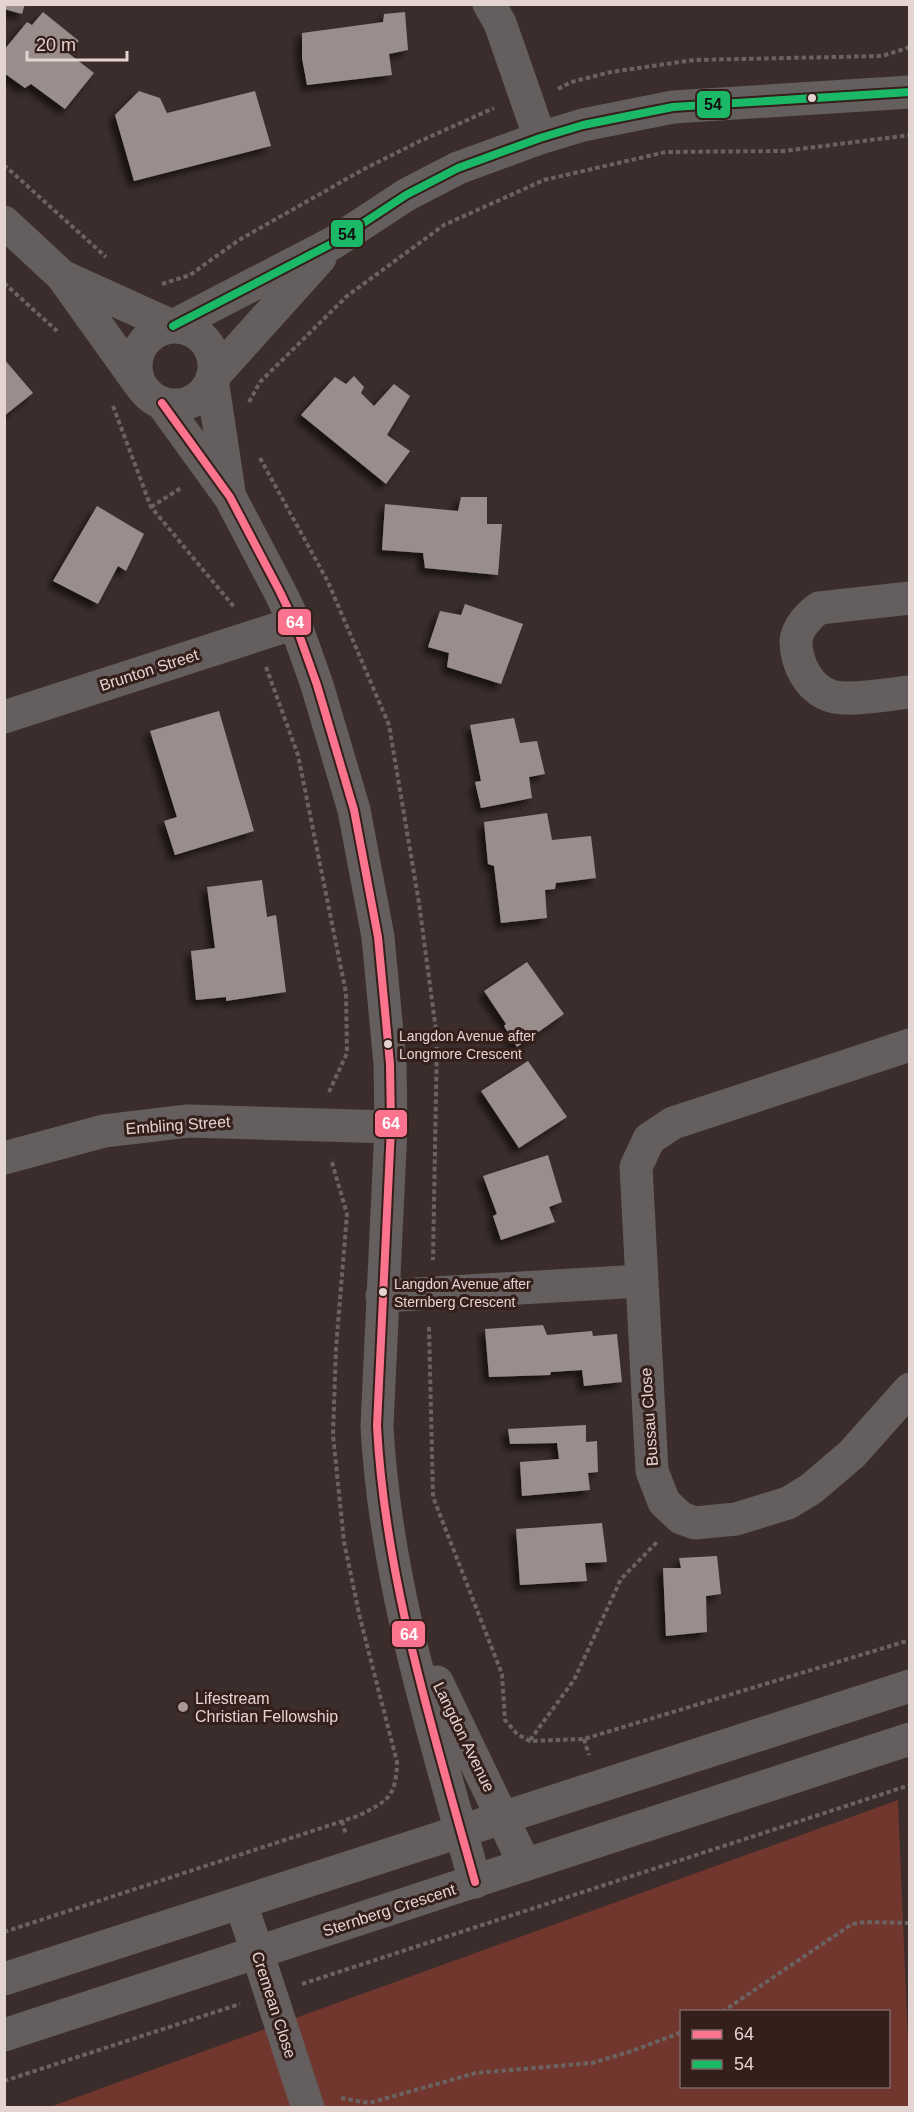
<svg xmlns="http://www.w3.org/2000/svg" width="914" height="2112" font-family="Helvetica,sans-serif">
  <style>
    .green { fill: #71372e; fill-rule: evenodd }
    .building { fill: #9a8e8c; filter: url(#shadow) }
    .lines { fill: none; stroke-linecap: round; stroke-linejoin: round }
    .path { stroke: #6a6362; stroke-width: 4; stroke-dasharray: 4.5 3; stroke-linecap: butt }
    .minor { stroke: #645e5e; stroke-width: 33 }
    .bus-1-casing { stroke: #351f1b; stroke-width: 12 }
    .bus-2-casing { stroke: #351f1b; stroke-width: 12 }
    .bus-1 { stroke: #fc738d; stroke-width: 8 }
    .bus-2 { stroke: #1ab867; stroke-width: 8 }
    .bus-dot { fill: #e4d4d1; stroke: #351f1b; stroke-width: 2 }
    .poi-dot { fill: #a89a97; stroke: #351f1b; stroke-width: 2 }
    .labels { text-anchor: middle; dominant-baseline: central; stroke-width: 6; stroke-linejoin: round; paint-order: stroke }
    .bus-label { font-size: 14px; fill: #e4d4d1; stroke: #351f1b; text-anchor: start }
    .street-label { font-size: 16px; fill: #e4d4d1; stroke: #351f1b }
    .poi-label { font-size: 16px; fill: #e4d4d1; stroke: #351f1b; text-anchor: start }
    .line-badge { stroke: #351f1b; stroke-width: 2 }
    .badge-label { font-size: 16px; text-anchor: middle; font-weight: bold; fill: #fff }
    .pale-badge-label { font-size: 16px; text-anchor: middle; font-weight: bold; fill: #111 }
  </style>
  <defs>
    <filter id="shadow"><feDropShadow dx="-5.5" dy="5.5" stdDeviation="3" flood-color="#0009"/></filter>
  </defs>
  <rect width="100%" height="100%" fill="#3a2d2b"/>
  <path class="green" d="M898,1800l11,267v40l-862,1zM682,2012h206v74h-206z"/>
  <g class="building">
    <path d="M4,4h21l-3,10 -18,-5z"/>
    <path d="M43,12l36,29 -12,11 27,21 -29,36 -34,-25 -6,4 -21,-15v-23l23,-28 5,3z"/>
    <path d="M405,12l3,38 -19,4 3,21 -85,10 -5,-27v-25l81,-11 1,-8z"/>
    <path d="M139,91l21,7 7,15 88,-22 16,55 -137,35 -19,-66z"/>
    <path d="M4,359l29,34 -29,23z"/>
    <path d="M354,376l10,11 -3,6 13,13 20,-22 16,12 -23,39 23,16 -24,33 -85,-69 34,-38 11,7z"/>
    <path d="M461,497h26v27h15l-4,51 -73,-7 -2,-15 -41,-3 3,-46 73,7z"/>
    <path d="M97,506l47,28 -18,37 -8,-5 -20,38 -45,-23z"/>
    <path d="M465,604l58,20 -22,60 -54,-17 2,-14 -21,-6 12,-36 21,4z"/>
    <path d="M219,711l35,120 -79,24 -11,-34 13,-4 -27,-86z"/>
    <path d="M514,718l6,25 17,-2 8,33 -16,3 3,21 -51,10 -6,-26 6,-1 -11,-56z"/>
    <path d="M547,813l5,27 39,-4 5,42 -40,5 -1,6 -10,1 2,28 -46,5 -7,-57 -6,-2 -4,-42z"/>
    <path d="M262,880l5,37 9,-2 10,77 -60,9v-4l-30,3 -5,-49 24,-3 -8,-61z"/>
    <path d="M527,962l37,52 -47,33 -13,-21 2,-2 -22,-33z"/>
    <path d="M528,1061l39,56 -48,31 -38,-57z"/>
    <path d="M548,1155l14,47 -13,5 6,15 -54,18 -8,-24 4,-2 -14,-38z"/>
    <path d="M543,1325l4,10 45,-4 1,5 24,-2 5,48 -38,4 -2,-16 -31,2 -1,3 -61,2 -4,-48z"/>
    <path d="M586,1425v17l11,-1 1,31 -10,1 2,17 -68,6 -2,-34 39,-3 -2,-16 -47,1 -2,-15z"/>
    <path d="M602,1523l5,39 -22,1 2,18 -67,4 -4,-56z"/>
    <path d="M717,1556l4,38 -15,2 1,36 -41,4 -3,-68h18l-2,-10z"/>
  </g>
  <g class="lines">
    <g class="path">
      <path d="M558,89l13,-7 40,-10 83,-12 188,-4 28,-9"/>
      <path d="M4,165l102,92"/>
      <path d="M4,283l53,48"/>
      <path d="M162,284l28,-9 49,-35 125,-71 54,-27 76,-34"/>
      <path d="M249,402l11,-20 87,-86 97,-71 100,-45 122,-28 118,-1 126,-16"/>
      <path d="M113,406l38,101 83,100"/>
      <path d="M260,458l68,124 61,143 30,178 18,135 -4,222"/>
      <path d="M151,507l30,-19"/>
      <path d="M266,667l32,88 48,238 1,60 -18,39"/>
      <path d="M429,1327l4,170 69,177 3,46 12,14 13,7 54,-2 326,-99"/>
      <path d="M584,1739l5,16"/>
      <path d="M530,1740l44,-60 47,-101 37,-38"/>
      <path d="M342,1821l4,14"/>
      <path d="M4,1932l354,-116c30,-15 38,-19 39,-54l-37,-144 -16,-76 -11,-107 3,-87 11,-134 -16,-55"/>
      <path d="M302,1984l608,-199"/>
      <path d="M722,2012l130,-88 14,-2 44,1"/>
      <path d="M4,2081l236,-77"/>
      <path d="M341,2098l28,5 107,-30 116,-10 40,-12 50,-19"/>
    </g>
    <g class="minor">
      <path d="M489,4l11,19 40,115"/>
      <path d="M4,222l58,54 78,109"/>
      <path d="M64,277l108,49"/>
      <path d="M173,326l160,-83 73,-48 52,-27 82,-30 43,-13 90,-18 237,-15"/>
      <circle cx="175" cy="366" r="39"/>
      <path d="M212,378l108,-120"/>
      <path d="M212,379l17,113"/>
      <path d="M162,403l68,94 49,93 16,33 22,62 37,125 24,127 12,127 1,63 -14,299c8,155 57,307 98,456"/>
      <path d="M910,598l-91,10c-10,7 -22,20 -23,33 0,23 13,48 35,55 19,6 58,-2 79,-4"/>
      <path d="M4,717l291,-94"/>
      <path d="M910,1045l-237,78 -24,16 -13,28 16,304 12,31 17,16 14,5 41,-4 52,-16 23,-14 41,-35 58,-65"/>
      <path d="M4,1158l100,-27 84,-10 203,6"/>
      <path d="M382,1296l259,-15"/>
      <path d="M437,1682l88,183"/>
      <path d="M241,1903l67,205"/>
      <path d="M4,1979l906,-293"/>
      <path d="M4,2035l906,-296"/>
    </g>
    <g class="bus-1-casing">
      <path id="bus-1" d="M162,403l68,94 49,93 16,33 22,62 37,125 24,127 12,127 1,63 -14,299c8,155 57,307 98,456"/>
    </g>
    <g class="bus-2-casing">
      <path id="bus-2" d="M173,326l160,-83 73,-48 52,-27 82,-30 43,-13 90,-18 237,-15"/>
    </g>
    <use href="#bus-1" class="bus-1"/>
    <use href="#bus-2" class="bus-2"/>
  </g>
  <g class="bus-dot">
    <circle cx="812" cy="98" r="5"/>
    <circle cx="388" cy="1044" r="5"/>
    <circle cx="383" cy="1292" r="5"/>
  </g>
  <circle class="poi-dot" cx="183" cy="1707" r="6"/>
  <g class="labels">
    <g class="bus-label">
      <text x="399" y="1036">Langdon Avenue after<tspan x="399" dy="18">Longmore Crescent</tspan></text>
      <text x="394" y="1284">Langdon Avenue after<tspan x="394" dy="18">Sternberg Crescent</tspan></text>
    </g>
    <g class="street-label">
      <text transform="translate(149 670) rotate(-18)">Brunton Street</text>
      <text transform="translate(178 1125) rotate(-4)">Embling Street</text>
      <text transform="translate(649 1417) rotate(-94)">Bussau Close</text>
      <text transform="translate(464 1737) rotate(64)">Langdon Avenue</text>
      <text transform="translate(389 1910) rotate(-18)">Sternberg Crescent</text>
      <text transform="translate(274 2005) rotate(72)">Cremean Close</text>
    </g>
    <g class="poi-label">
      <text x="195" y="1698">Lifestream<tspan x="195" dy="18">Christian Fellowship</tspan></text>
    </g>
  </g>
  <g class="line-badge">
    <rect x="696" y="90" width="35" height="29" rx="6" fill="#1ab867"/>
    <rect x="330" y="219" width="34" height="29" rx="6" fill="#1ab867"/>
    <rect x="277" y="608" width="35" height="28" rx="6" fill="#fc738d"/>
    <rect x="374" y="1109" width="34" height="29" rx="6" fill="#fc738d"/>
    <rect x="391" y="1620" width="35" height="28" rx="6" fill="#fc738d"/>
  </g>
  <g class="badge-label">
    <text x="295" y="628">64</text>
    <text x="391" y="1129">64</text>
    <text x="409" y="1640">64</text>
  </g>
  <g class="pale-badge-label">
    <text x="713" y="110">54</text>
    <text x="347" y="240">54</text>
  </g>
  <rect width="914" height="2112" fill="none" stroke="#e4d4d1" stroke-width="12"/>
  <rect x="680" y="2010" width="210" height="78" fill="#351f1b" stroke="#7b6764" stroke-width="1.5"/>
  <rect x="692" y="2030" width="30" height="9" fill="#fc738d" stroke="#7b6764" stroke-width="1.5"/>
  <text x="734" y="2040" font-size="18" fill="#e4d4d1">64</text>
  <rect x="692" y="2060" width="30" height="9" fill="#1ab867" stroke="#7b6764" stroke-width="1.5"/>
  <text x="734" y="2070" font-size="18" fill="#e4d4d1">54</text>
  <path d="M27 51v9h100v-9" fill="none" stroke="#e4d4d1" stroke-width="3"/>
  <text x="36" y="51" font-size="18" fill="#e4d4d1" stroke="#351f1b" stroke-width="4.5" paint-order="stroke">20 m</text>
</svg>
